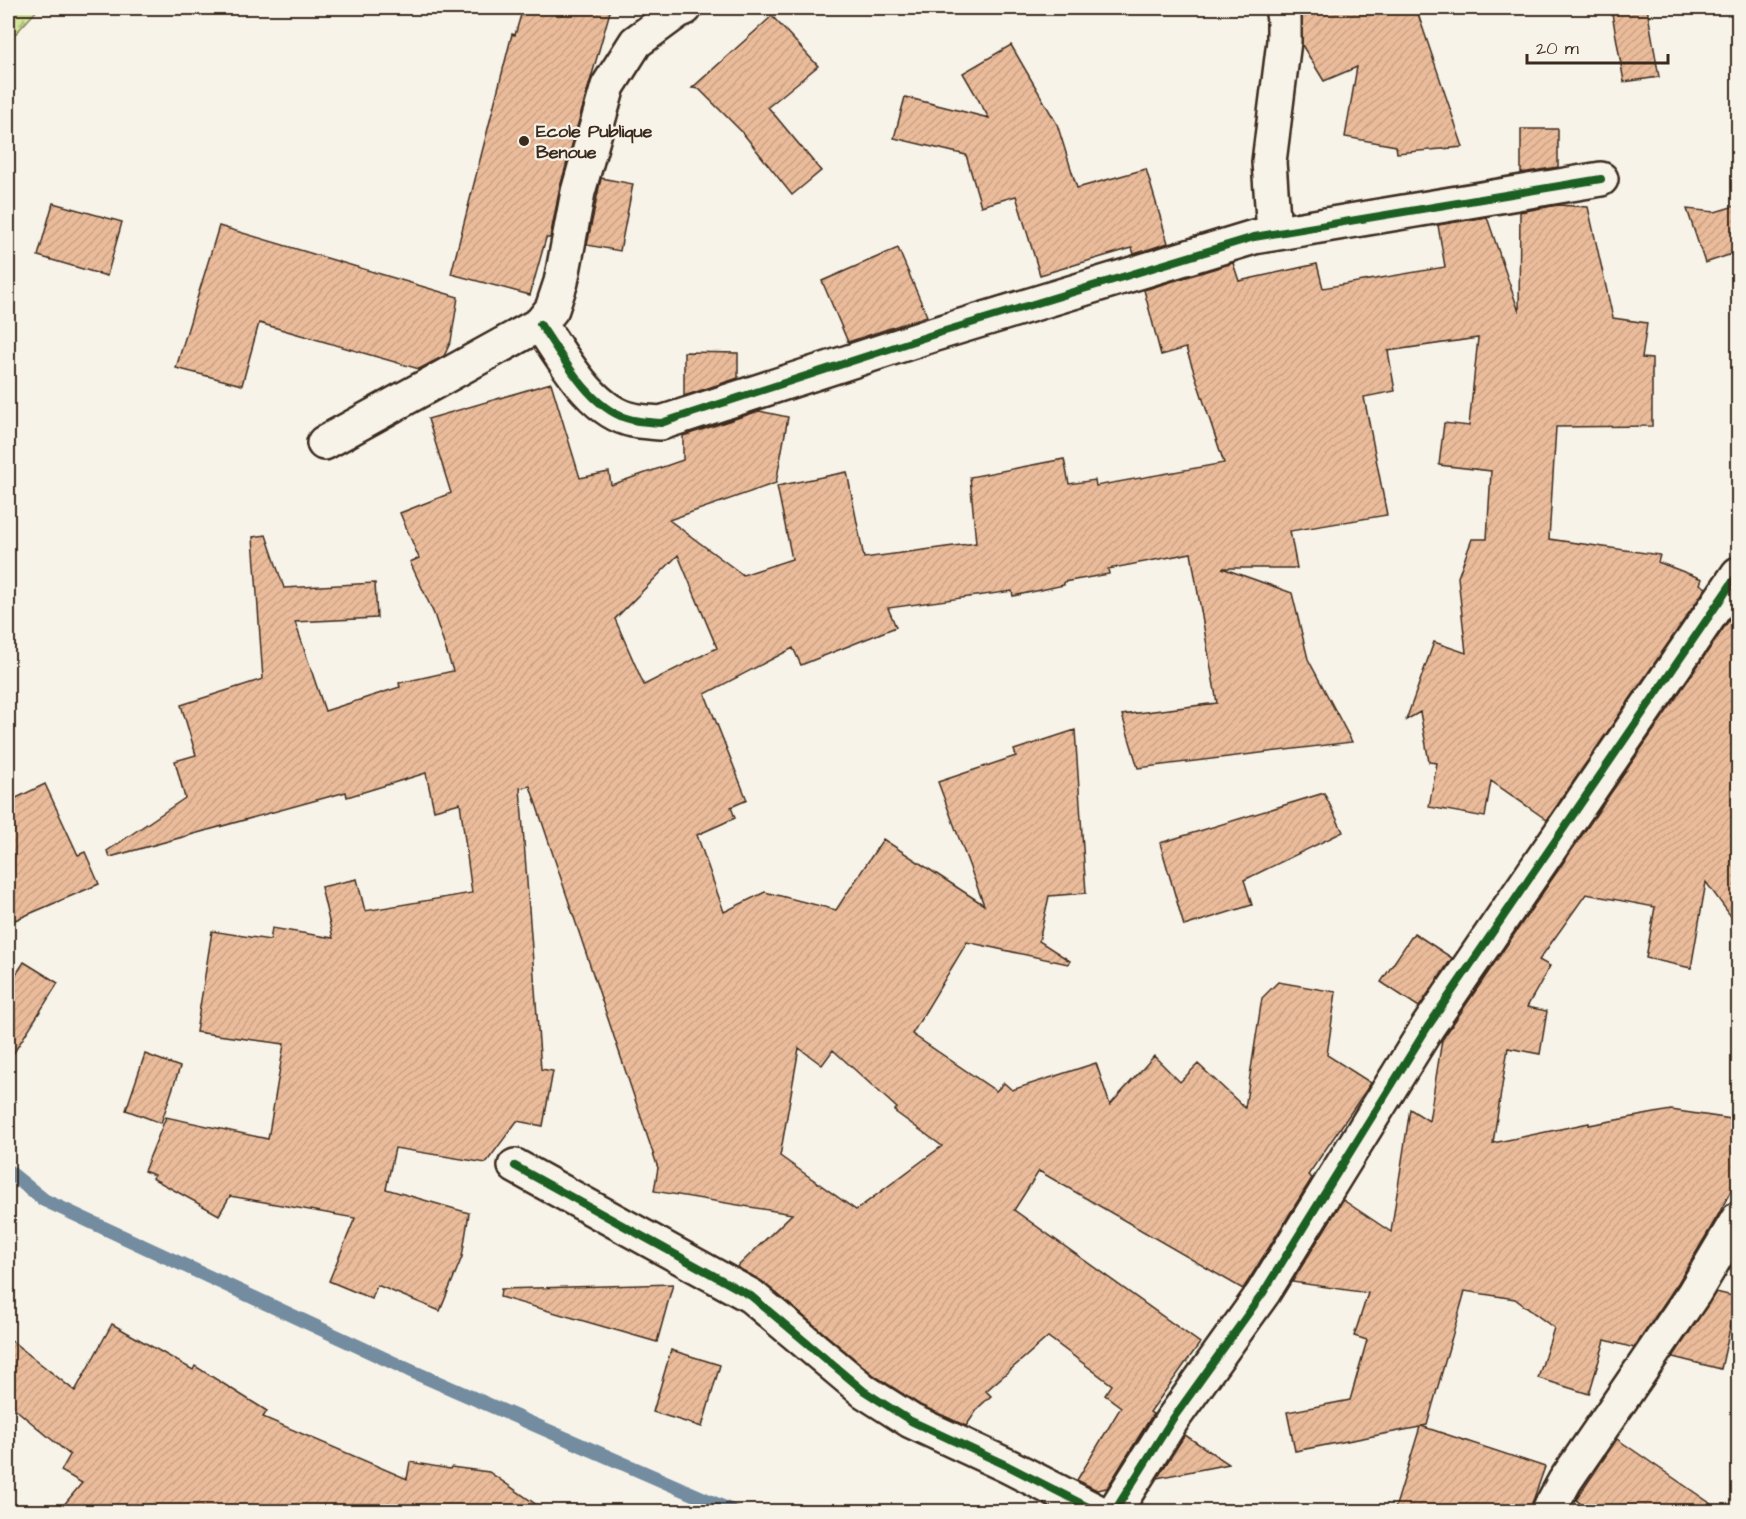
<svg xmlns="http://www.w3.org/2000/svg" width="1746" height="1519" font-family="'Architects Daughter',sans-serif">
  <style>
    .forest { fill: url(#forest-firs); stroke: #86875c; stroke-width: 1.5 }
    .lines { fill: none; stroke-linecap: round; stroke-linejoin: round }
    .stream { stroke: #738ca0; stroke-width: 14 }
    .building { fill: url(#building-hatch); stroke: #3b2a1e; stroke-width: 1.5; fill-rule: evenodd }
    .minor-casing { stroke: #3b2a1e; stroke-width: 38 }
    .minor { stroke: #f7f3e8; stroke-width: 33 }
    .cycleway-casing { stroke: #f7f3e8; stroke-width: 11 }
    .cycleway { stroke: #1b5e20; stroke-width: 8 }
    .poi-dot { fill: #3b2a1e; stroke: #f7f3e8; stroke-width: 2 }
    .labels { text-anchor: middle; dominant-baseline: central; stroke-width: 4.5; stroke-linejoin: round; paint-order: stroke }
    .poi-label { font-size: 18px; font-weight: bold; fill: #3b2a1e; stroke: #f7f3e8; text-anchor: start }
  </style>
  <defs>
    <pattern id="forest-firs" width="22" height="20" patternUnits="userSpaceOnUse" patternTransform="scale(1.5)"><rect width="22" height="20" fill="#d1e499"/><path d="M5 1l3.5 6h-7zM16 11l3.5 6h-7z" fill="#b4c483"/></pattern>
    <pattern id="building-hatch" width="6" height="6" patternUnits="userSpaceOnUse" patternTransform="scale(1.5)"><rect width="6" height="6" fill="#ebbc9b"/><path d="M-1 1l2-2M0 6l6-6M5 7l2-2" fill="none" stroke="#caa285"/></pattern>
  </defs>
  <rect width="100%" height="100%" fill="#f7f3e8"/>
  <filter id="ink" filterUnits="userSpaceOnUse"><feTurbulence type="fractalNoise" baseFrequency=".0167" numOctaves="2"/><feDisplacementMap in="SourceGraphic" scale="12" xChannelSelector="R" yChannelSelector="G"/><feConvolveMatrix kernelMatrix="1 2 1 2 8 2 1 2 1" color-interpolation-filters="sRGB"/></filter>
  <g filter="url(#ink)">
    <path class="forest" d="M8,8h31l-31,34z"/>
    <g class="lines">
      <path class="stream" d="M8,1171l36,29 365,170 325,142"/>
    </g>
    <g class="building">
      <path d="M523,8h88l-51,179 -10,51h-4l-16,57 -79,-21 61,-240 3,1z"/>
      <path d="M1301,8h115l47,139 -66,6 -1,-7 -51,-9 12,-70 -33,14 -22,-36z"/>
      <path d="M1611,8h36l12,69 -35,5z"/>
      <path d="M772,16l46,50 -50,41 53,64 -29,24 -50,-63 -43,-43 -7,-1z"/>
      <path d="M1011,45l46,79 20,64 69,-19 22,74 -34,11 -2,-6 -92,27 -24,-79 -35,10 -15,-51 -72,-17 11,-41 84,21 -26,-45z"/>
      <path d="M1521,129h37v38l-37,6z"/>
      <path d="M601,178l32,6 -13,67 -33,-6z"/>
      <path d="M53,203l69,19 -15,54 -69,-20z"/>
      <path d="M1558,205l30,2 25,111 34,5 -5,35 10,1v67l-96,1 -7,112 111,16 -2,7 44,17 -2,5 6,4 -159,232 -56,-39 -6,36 -56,-10 8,-44 -8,-1 -9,-50 -14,8 28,-78 32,11 -8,-76 14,-38h15l4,-68 -52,-6 5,-42 25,3 9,-88 -90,13 7,40 -31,6 23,118 -97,16 7,37h-75l70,25 16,66 44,83 -214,26 -16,-53 95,-12 -26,-150 -83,16 1,5 -45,8v3l-51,11 -1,-5 -124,17 8,19 -95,38 -8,-17 -88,46 42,106 -16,7 4,11 -38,17 27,77 41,-20 71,18 47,-71 101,66 -46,-123 78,-26 -2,-6 61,-20 11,163 -37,3 -10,45 31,20 -2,3 -101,-22 -55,92 84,57 8,-8 8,7 84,-27 14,42 44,-49 26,26 18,-18 47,44 17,-110 16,-16 58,10 -9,63 44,28 -63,92 4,3 -69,111 -204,-118 -25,39 186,133 -50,69 3,2 -46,74 -10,2 -20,-10 44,-73 -16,-12 7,-10 -64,-48 -62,54 5,5 -12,11 -13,19 -46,-21 -45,-29 -112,-94 -26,-15 55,-53 -138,-23 4,-23 -128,-382 -10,2 21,281 12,2 -10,55 -26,-5 -31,42 -91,-15 -9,41 83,24 -7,44 -22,54 -63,-26 -5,14 -43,-18 26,-63 -125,-22 -11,19 -67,-37 2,-3 -10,-4 22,-54 102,22 16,-95 -88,-12 16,-101 58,9 2,-12 61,10 -12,-51 36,-8 8,32 107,-18 -12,-90 -26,7 -8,-37 -79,24 -1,-5 -236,65 -3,-6 78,-53 -10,-37 21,-6 -15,-50 82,-26 -10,-142 13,-2 18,53 91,-5 2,35 -82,4 30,89 75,-24 -1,-4 54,-12 -19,-57 -24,-52 9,-4 -19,-45 51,-20 -23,-74 123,-36 29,95 29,-6 2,13 72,-25v-24l76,-25 29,6 -12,66 -107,37 74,55 49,-16 -15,-73 70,-14 17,86 112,-15 -6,-66 94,-18 5,25 26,-4 1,6 128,-23 -38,-115 -25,7 -17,-65 89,-27 6,18 78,-17 6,24 122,-21 -7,-42 49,-8 32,95 1,-100zM678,555l39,93 -73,37 -29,-66zM799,1048l23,17 11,-15 64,58 -3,3 48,35 -86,64 -76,-54z"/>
      <path d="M1738,205v47l-33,11 -18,-54 28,3z"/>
      <path d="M219,226l239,71 -7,44 -7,15 -25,13 -160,-46 -17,62 -66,-17z"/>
      <path d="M898,248l29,68 -79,26 -26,-61z"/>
      <path d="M684,352l54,1v25l-54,18z"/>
      <path d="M1736,610l2,1v315l-32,-44 -15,86 -45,-10 9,-51 -69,-13 -47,66 11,6 -23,41 20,4 -7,43 -32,-6 -15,95 96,-20v2l82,-15 67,10v57l-21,40 -39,66 -44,65 -29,-8 -16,54 -51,-16 16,-50 -39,-29 -50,-8 -38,134 -6,1 124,41 -16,45h-135l26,-85 -125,24 -8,-39 63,-12 17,-60 -13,-4 14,-43 -76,-11 51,-82 48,32 19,-123 19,12 13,-81z"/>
      <path d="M45,784l33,71 7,-3 14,32 -91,39v-121z"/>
      <path d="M1324,793l19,39 -99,48 8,25 -68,21 -24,-83z"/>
      <path d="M1414,933l38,25 -33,49 -38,-25z"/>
      <path d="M24,962l34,21 -50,79v-75z"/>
      <path d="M145,1054l35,13 -19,56 -35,-13z"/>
      <path d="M673,1284l-16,58 -157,-45 1,-8z"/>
      <path d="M1716,1292l21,5 -16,72 -48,-12z"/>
      <path d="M112,1324l81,46 2,-4 72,45 -4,6 144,62 3,-17 40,7 1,-2 38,5 58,40h-489l24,-29 -21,-12 9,-16 -62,-52v-65l67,53z"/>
      <path d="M671,1350l49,15 -18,62 -49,-15z"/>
      <path d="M1185,1435l44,29 -72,14z"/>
      <path d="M1617,1439l106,73h-131l-16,-12z"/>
    </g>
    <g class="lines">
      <g class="minor-casing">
        <g id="minor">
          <path d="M1274,233l-5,-71 15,-121v-21l-2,-12"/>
          <path d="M540,324c23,33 51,88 93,96 9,2 19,2 28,3l274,-89 319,-97 347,-58"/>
          <path d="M324,443l216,-119 12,-15 9,-27 17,-90 30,-106 28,-44 42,-31 7,-3"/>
          <path d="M515,1166l236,130 113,95 47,30 97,45 90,46"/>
          <path d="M1114,1512l58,-92 91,-127 164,-265 311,-454"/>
          <path d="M1548,1512l17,-31 129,-188 44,-74"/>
        </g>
      </g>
      <use href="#minor" class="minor"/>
      <g class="cycleway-casing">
        <g id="cycleway">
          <path d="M540,324c23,33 51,88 93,96 9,2 19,2 28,3l274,-89 319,-97 347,-58"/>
          <path d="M515,1166l236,130 113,95 47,30 97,45 90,46"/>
          <path d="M1114,1512l58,-92 91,-127 164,-265 311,-454"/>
        </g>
      </g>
      <use href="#cycleway" class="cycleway"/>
    </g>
  </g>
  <circle class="poi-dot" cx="524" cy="141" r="6"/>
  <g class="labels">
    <g class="poi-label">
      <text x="536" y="131">Ecole Publique<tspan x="536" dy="21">Benoue</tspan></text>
    </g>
  </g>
  <rect width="1746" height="1519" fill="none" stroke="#f7f3e8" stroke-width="30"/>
  <rect x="15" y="15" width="1716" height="1489" fill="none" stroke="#3b2a1e" stroke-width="2" filter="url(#ink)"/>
  <path d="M1527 54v9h141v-9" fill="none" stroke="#3b2a1e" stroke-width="3"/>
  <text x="1536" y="54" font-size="18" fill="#3b2a1e" stroke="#f7f3e8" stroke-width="4.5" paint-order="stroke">20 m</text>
</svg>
